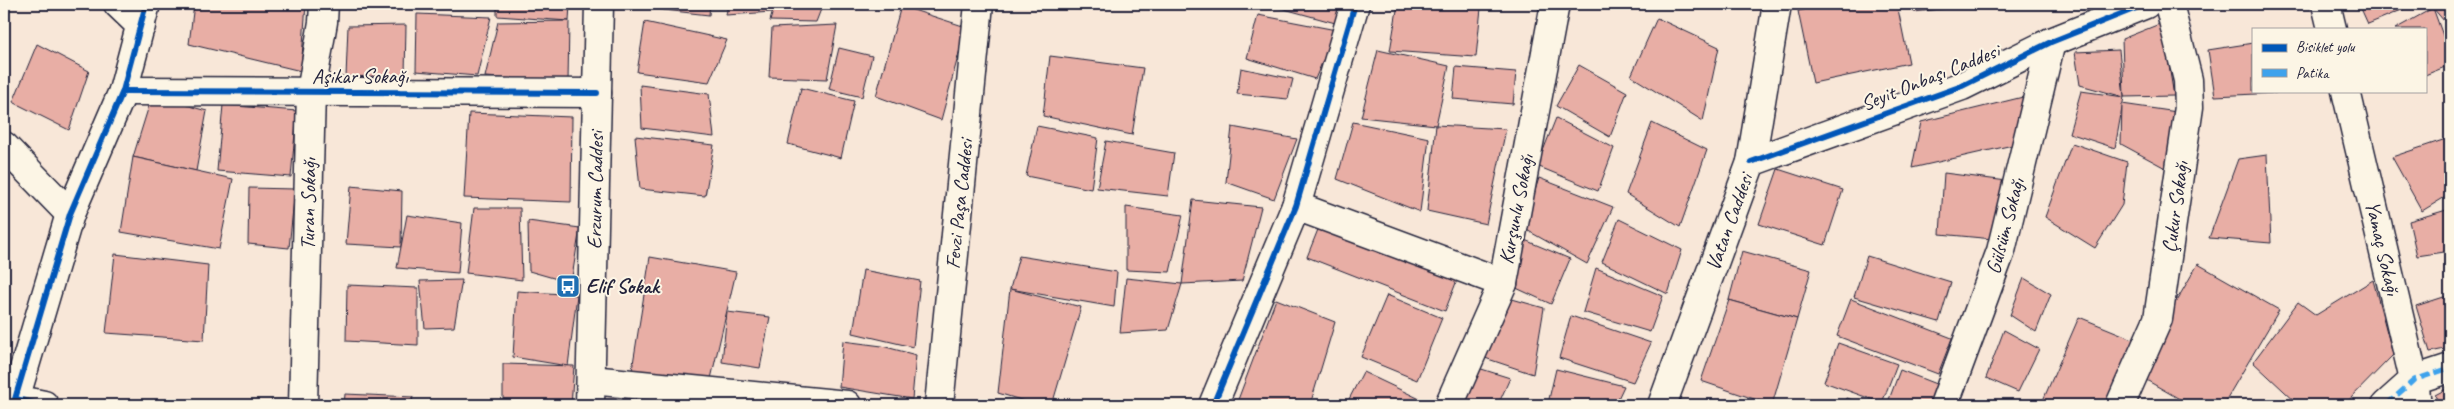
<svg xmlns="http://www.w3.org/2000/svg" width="2454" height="409" font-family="Caveat,sans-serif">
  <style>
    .building { fill: #e8aea5; stroke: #22223b }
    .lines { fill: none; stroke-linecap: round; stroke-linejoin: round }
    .minor-casing { stroke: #22223b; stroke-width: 31 }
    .tertiary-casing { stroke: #22223b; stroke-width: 31 }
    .minor { stroke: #fcf5e5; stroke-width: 28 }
    .tertiary { stroke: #fcf5e5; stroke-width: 28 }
    .quiet { stroke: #3ea2ec; stroke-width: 5; stroke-dasharray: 10 5; stroke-linecap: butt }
    .cycleway-casing { stroke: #fcf5e5; stroke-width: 9 }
    .cycleway { stroke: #0057b8; stroke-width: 6 }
    .labels { text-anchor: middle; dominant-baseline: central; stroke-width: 4; stroke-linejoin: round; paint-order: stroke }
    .street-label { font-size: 21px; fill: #22223b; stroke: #fcf5e5 }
    .poi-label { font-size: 21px; font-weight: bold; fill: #22223b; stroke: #fcf5e5; text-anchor: start }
  </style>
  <rect width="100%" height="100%" fill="#f8e7d8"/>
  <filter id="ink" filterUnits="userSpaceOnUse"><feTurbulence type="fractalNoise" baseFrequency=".02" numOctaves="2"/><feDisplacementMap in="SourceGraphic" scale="10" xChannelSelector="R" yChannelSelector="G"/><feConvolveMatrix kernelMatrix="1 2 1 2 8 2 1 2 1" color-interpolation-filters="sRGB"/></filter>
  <g filter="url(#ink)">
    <g class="building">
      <path d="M194,4h112l-5,67 -112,-27z"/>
      <path d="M353,4h63l-63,4z"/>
      <path d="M497,4h73l-1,17 -72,-5z"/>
      <path d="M647,4h63l-1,11 -63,-7z"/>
      <path d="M728,4h46l-2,8 -46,3z"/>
      <path d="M775,4h48l-7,18 -46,-1z"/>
      <path d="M1266,4h79l-6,20z"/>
      <path d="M1398,4h45l38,4 -5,49 -86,-6z"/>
      <path d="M1833,4h64l12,59 -96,20 -15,-72z"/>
      <path d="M1913,4h55v2l-54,6z"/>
      <path d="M2359,4h57l-48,20z"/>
      <path d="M2441,4h9v24l-17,-20z"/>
      <path d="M901,6l65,21 -25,93 -65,-24z"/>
      <path d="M2433,8l17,47v10l-25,10v-46h-30z"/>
      <path d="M417,14l74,3 -14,59 -61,-5z"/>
      <path d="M1258,15l78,15 -21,49 -68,-21z"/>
      <path d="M1657,18l62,29 -16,74 -72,-45z"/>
      <path d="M569,21l-1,61 -83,-5 13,-55z"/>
      <path d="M645,22l82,18 -18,42 -72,-10z"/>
      <path d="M2162,23l12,73 -50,1 -2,-58z"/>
      <path d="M406,25l-1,50 -59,2 2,-51z"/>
      <path d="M837,25l-10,54 -58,-2 3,-49z"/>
      <path d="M2253,43v48h23v2l-61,3 -7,-46z"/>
      <path d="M37,44l52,27 -20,59 -56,-28z"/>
      <path d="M839,48l33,8 -10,41 -33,-8z"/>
      <path d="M1378,50l71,16 -13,59 -75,-8z"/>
      <path d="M2119,50l5,47 -44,-12 -5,-33z"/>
      <path d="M1050,56l93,12 -11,67 -89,-19z"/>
      <path d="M1579,65l48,27 -17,45 -54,-31z"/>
      <path d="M1456,67l60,5 -3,32 -60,-5z"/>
      <path d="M1241,68l52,11 -5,20 -51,-5z"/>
      <path d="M640,85l69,9 5,43 -72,-9z"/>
      <path d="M801,88l53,13 -13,57 -53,-14z"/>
      <path d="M2081,91l43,6 -9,51 -46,-15z"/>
      <path d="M152,96l55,15 -11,60 -63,-14z"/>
      <path d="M2023,97l-6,47 -105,24 9,-46z"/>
      <path d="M2122,104l62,9 -15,57 -48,-26z"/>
      <path d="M223,105l74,6 -6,66 -74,-6z"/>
      <path d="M469,113l103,4 -1,85 -107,-4z"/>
      <path d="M1556,118l58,30 -16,43 -61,-25z"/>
      <path d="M1353,122l76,16 -9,74 -83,-33z"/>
      <path d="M1652,123l55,27 -27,77 -54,-33z"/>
      <path d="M1436,125l70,4 -20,95 -59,-13z"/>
      <path d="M1037,126l61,12 -7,51 -65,-13z"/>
      <path d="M1232,127l65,12 -23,60 -48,-17z"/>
      <path d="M635,136l79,9 -9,51 -65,-7z"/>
      <path d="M2449,138l1,56 -28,17 -30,-54z"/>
      <path d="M1106,141l68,12 -6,43 -71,-8z"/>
      <path d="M2072,143l55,19 -5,43 -27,43 -50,-31z"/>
      <path d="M2267,155l4,88 -62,-5 29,-79z"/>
      <path d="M133,157l100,22 -14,70 -98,-17z"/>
      <path d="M1778,169l65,21 -18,55 -66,-21z"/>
      <path d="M1944,173l63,8 -14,58 -53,-5z"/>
      <path d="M1539,178l74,29 -26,57 -64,-36z"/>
      <path d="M351,186l51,5 -1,56 -55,-3z"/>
      <path d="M249,188l46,1 -6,59 -41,-4z"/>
      <path d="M1193,200l68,7 -19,74 -60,3z"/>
      <path d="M1126,207l57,8 -13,57 -44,-2z"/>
      <path d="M474,208h46l2,72 -56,-7z"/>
      <path d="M2450,209v42l-33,5 -8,-35z"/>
      <path d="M407,215l55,8 -4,50 -61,-5z"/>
      <path d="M1323,217l138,53 -16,41 -138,-54z"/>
      <path d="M1619,219l63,31 -14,44 -66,-32z"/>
      <path d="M528,221l52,7 -9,55 -42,-12z"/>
      <path d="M1520,238l50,21 -19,45 -37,-17z"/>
      <path d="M1742,251l69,19 -14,49 -68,-19z"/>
      <path d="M115,254l93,11 -4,75 -98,-7z"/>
      <path d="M1019,256l98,16 -3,35 -104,-18z"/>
      <path d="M1867,256l84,26 -12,40 -85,-25z"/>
      <path d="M650,257l86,15 -26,111 -78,-13z"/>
      <path d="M2198,264l81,46 -56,95h-33l-56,-32z"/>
      <path d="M1596,268l67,28 -13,36 -67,-20z"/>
      <path d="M863,270l57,11 -7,66 -60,-14z"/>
      <path d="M1126,278l56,6 -14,46 -48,3z"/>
      <path d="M2024,278l27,16 -15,38 -26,-17z"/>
      <path d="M462,280l-8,47 -29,1 -5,-47z"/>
      <path d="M2373,280l20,75 -49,50h-45l-46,-43 45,-60 18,13z"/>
      <path d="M347,285l71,3v57l-72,-4z"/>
      <path d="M1010,289l71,18 -29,98h-15l-39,-12z"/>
      <path d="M517,291l60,4 -9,71 -55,-9z"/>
      <path d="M1387,295l55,23 -25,62 -56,-23z"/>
      <path d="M2450,295v53l-20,4 -14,-46z"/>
      <path d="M1505,297l39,11 -11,66 -54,-18z"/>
      <path d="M1276,299l59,23 -25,83h-74z"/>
      <path d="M1851,299l101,39 -14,36 -101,-38z"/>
      <path d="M1729,300l68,19 -25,86 -71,-24z"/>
      <path d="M727,312l43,5 -10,51 -38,-6z"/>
      <path d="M1571,316l80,27 -18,39 -74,-24z"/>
      <path d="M2079,317l59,24 -22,64h-75z"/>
      <path d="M2004,330l35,19 -21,43 -32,-14z"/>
      <path d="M843,341l39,5 34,9 -4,44 -73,-12z"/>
      <path d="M1838,343l59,21 -15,39 -58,-21z"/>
      <path d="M503,364l71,2 -3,39h-68z"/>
      <path d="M1475,367l35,11 -12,27h-40z"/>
      <path d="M1556,369l68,17 -9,19h-49l-17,-6z"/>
      <path d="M1900,370l41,16 -8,19h-46z"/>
      <path d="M1363,372l59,28 -3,5h-73z"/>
      <path d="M2450,387v18h-11l-4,-10z"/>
      <path d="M345,394l68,3 -2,8h-67z"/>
      <path d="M1847,398l18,7h-21z"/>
      <path d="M645,400l67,4v1h-67z"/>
    </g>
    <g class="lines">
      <g class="minor-casing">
        <g id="minor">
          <path d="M118,4l23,22"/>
          <path d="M2326,4l6,25"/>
          <path d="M123,91l474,2"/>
          <path d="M2346,91l68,289 3,25"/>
          <path d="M4,146l66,68"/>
          <path d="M1751,162l211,-76 89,-44 95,-38"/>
          <path d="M1296,206l207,77"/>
          <path d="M591,380l256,25"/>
          <path d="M44,405l-29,-6 55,-185 53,-123 23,-87"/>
          <path d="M303,405l8,-313 12,-70 1,-18"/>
          <path d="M939,405l40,-401"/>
          <path d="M1213,405l83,-199 59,-202"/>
          <path d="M1449,405l54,-122 52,-279"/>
          <path d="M1662,405l89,-243 26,-158"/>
          <path d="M1944,405l57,-154 50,-209"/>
          <path d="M2120,405l38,-86 31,-212 -1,-27 -19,-76"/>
          <path d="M2386,405l28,-25 36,-12"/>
        </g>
      </g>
      <g class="tertiary-casing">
        <g id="tertiary">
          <path d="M4,391l11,8 2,6"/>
          <path d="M590,405l9,-401"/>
        </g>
      </g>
      <use href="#minor" class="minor"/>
      <use href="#tertiary" class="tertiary"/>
      <path class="quiet" d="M2386,405l28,-25 36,-12"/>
      <g class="cycleway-casing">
        <g id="cycleway">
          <path d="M123,91l474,2"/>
          <path d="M1751,162l211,-76 89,-44 95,-38"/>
          <path d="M44,405l-29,-6 55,-185 53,-123 23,-87"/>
          <path d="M1213,405l83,-199 59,-202"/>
        </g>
      </g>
      <use href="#cycleway" class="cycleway"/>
    </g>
  </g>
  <defs>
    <g id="bus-square" transform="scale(1.25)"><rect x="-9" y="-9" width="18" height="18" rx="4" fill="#1f6fb2" stroke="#fcf5e5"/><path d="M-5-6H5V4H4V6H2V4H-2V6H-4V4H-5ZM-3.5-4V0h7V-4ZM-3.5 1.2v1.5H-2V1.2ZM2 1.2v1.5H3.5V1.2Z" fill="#fff"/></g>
  </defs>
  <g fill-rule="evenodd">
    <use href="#bus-square" x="568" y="286"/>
  </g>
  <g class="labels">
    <g class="street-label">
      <text x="360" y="76">Aşikar Sokağı</text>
      <text transform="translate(1930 77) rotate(-22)">Seyit Onbaşı Caddesi</text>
      <text transform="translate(595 190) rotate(-89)">Erzurum Caddesi</text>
      <text transform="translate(308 204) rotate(-89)">Turan Sokağı</text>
      <text transform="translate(959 204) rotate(-84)">Fevzi Paşa Caddesi</text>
      <text transform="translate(2175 207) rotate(-82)">Çukur Sokağı</text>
      <text transform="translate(1516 209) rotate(-79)">Kurşunlu Sokağı</text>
      <text transform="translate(1729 222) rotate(-70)">Vatan Caddesi</text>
      <text transform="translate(2005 226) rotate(-75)">Gülsüm Sokağı</text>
      <text transform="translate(2383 248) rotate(77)">Yamaç Sokağı</text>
    </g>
    <g class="poi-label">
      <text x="586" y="286">Elif Sokak</text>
    </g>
  </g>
  <rect width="2454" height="409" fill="none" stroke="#fcf5e5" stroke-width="20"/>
  <rect x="10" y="10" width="2434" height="389" fill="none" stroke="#22223b" stroke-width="2" filter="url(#ink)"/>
  <rect x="2252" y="28" width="175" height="65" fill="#fcf5e5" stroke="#a5a1a1"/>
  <rect x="2262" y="44" width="25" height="8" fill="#0057b8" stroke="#a5a1a1"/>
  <text x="2296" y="52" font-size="15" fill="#22223b">Bisiklet yolu</text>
  <rect x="2262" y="69" width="25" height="8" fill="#3ea2ec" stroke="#a5a1a1"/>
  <text x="2296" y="78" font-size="15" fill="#22223b">Patika</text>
</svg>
